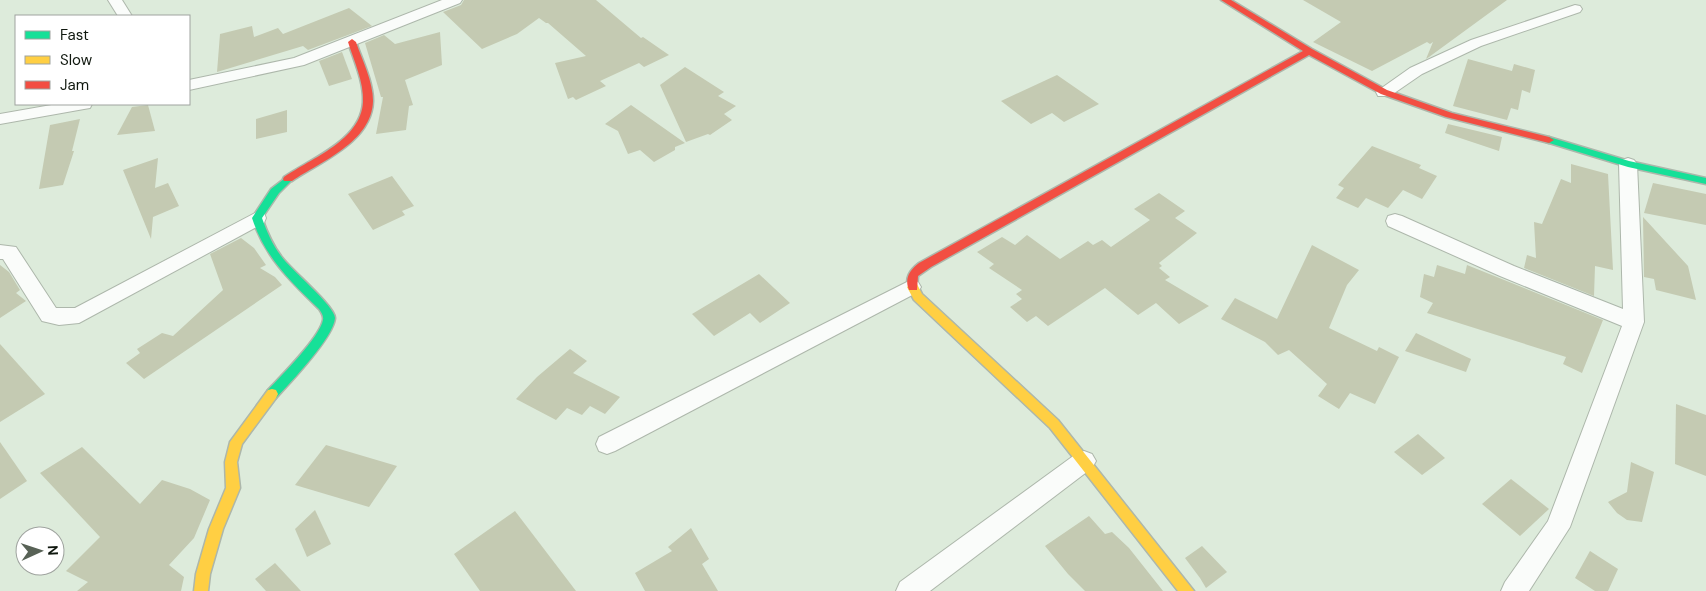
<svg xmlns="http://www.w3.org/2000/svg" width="1706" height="591" font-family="'DM Sans',sans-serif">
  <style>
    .building { fill: #c4cab2 }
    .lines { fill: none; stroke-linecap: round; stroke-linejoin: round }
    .street-casing { stroke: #adb7ab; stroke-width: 2 }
    .fast-casing { stroke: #adb7ab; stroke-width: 3 }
    .slow-casing { stroke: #adb7ab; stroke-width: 3 }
    .jam-casing { stroke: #adb7ab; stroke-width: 3 }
    .street { fill: #fafcfa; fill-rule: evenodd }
    .fast { fill: #16e098; fill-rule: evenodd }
    .slow { fill: #ffcf43; fill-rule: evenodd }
    .jam { fill: #f24e42; fill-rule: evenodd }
  </style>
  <rect width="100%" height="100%" fill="#ddebdb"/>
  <g class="building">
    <path d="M464,0h132l45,38 2,-1 26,18 -25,12 -5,-4 -39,18 6,5 -30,14 -3,-3 -5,2 -13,-36 31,-7 -38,-33h-2l-7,-5 -22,16 -35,15 -39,-37 18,-7z"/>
    <path d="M1303,0h204l-78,57 -3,2 7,-17 -3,2 -3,-2 -55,29 -59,-29 28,-20z"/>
    <path d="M349,8l23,18 -64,24 -5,-4 -86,26 3,-38 32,-8 2,11 24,-9 5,6z"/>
    <path d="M440,32l2,33 -37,15 8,25 -4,1 -3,24 -30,4 7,-37h-2l-16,-54 19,-8 11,9z"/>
    <path d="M342,52l10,27 -23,7 -10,-25z"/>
    <path d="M1468,59l44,12 2,-7 21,6 -5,23 -8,-3 -4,20 -7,-2 -4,12 -54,-14z"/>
    <path d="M685,67l39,25 -6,4 18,10 -12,8 8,6 -22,15 -2,-1 -22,8 -26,-57z"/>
    <path d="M1057,75l42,29 -35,18 -12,-9 -21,11 -30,-23z"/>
    <path d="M148,105l7,26 -38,4 15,-28z"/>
    <path d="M631,105l54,38 -10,4v3l-21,12 -14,-12 -12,4 -10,-23 -13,-7z"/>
    <path d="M287,110v22l-31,7v-20z"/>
    <path d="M80,119l-8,32h2l-11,34 -24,4 11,-64z"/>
    <path d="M1448,124l54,13 -3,14 -54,-18z"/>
    <path d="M1372,146l49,19 -2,3 18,8 -15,23 -19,-9 -15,18 -22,-10 -8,10 -22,-10 8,-10 -6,-3z"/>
    <path d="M158,158l-3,30 13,-5 11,23 -26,11 -2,22 -28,-69z"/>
    <path d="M1571,164l37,10 5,96 -18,-4 -1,30 -70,-28 3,-13 9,3 -2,-36 8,2 19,-45 10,4z"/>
    <path d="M392,176l22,30 -12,5 3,4 -32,15 -25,-36z"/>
    <path d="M1653,183l53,11v31l-62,-12z"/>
    <path d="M1159,193l26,18 -10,7 22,15 -38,30 3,3 -3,2 11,9 -5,3 44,26 -30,18 -23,-21 -18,12 -33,-27 -57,38 -12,-10 -9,6 -17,-15 12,-8 -6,-5 6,-4 -33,-22 5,-4 -17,-12 25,-15 13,8 12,-10 33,24 28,-18 5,4 9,-5 9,7 39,-27 -16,-11z"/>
    <path d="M1643,217l45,49 8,34 -40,-10 -2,-11 -10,-2z"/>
    <path d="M241,238l13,10 12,17 -6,3 15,9 7,8 -138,94 -18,-16 14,-10 -3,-4 25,-16 11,3 50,-46 -13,-36z"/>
    <path d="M1312,245l47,25 -12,15 -18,43 48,23 2,-4 20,10 -24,47 -25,-11 -11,16 -21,-13 9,-12 -38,-34 -11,5 -13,-13 -44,-23 14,-21 42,21z"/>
    <path d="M0,265l9,7 11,18 -4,3 10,8 -26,17z"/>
    <path d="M1437,265l28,9 2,-9 136,55 -21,53 -19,-9 3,-7 -139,-44 6,-10 -13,-6 4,-23 10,3z"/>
    <path d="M759,274l31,29 -30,20 -10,-10 -36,23 -22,-22z"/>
    <path d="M1416,333l55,26 -5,13 -61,-21z"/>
    <path d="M0,344l45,50 -45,28z"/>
    <path d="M570,349l17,12 -14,12 47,24 -15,17 -15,-8 -8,9 -15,-7 -11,12 -40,-21 21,-22z"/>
    <path d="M1676,404l30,11v61l-31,-12z"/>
    <path d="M1418,434l27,24 -23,17 -28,-23z"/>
    <path d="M0,442l27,39 -27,18z"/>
    <path d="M326,445l71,21 -28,41 -74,-22z"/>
    <path d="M82,447l58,57 22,-24 28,9 20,11 -16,38 -25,27 15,12 -3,14h-104l11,-9 -22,-11 34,-34 -60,-64z"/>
    <path d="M1631,462l23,10 -12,50 -15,-2 -10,-7 -9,-11 19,-10z"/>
    <path d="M1511,479l38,30 -29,27 -38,-32z"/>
    <path d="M315,510l16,34 -24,13 -12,-28z"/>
    <path d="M515,511l61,80h-96l-26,-37z"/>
    <path d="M1089,516l16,18 7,-2 17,16 34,43h-78l-17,-17 -23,-28z"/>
    <path d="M691,528l18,31 -7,5 16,27h-73l-10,-18 37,-22 -4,-4z"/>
    <path d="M1202,546l25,26 -21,16 -6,-10 -15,-20z"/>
    <path d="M1590,551l28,18 -10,22h-13l-20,-13z"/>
    <path d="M275,563l26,28h-35l-11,-12z"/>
  </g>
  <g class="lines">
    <g class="street-casing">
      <g id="street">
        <path d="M108,0h14l10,16h-14z"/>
        <path d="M442,0h20l-2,3 -156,62 -115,25v-10l105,-22z"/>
        <path d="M1575,5l5,1 2,3 -2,3 -99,34 -59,28 -32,22h-12l-2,-4 34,-24 61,-28z"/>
        <path d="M57,104h35l-2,4 -6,1 -84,15v-10z"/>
        <path d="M1628,158l6,2 3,4 7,158 -74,205 -41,64h-28l4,-9 43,-61 74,-195 -122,-50 -112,-50 -2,-5 2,-5 7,-2 7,2 112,50 109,43 -4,-145 3,-4z"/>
        <path d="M257,212l7,1 2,5 -2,5 -185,100 -20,2 -17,-4 -39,-62h-3v-14l16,2 40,61h19z"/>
        <path d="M911,280l7,2 3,5 -3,5 -303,159 -8,3 -8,-3 -3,-7 3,-7z"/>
        <path d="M1084,451l8,3 4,7 -4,7 -162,123h-34l4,-9 176,-128z"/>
      </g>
    </g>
    <g class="fast-casing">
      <g id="fast">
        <path d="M1549,137l80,24 77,17v6l-78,-17 -82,-25 -2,-2z"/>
        <path d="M288,176l5,3 -14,14 -17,25c5,14 10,26 19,38 9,13 54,50 54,62 -1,19 -45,65 -59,80l-4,1 -4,-1 -2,-4 2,-4c13,-14 52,-53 55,-70 1,-4 -2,-8 -4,-11 -29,-28 -54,-52 -67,-91l19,-29z"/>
      </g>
    </g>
    <g class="slow-casing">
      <g id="slow">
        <path d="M913,283l4,1 5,10 136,126 136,171h-16l-128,-163 -136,-128 -7,-13z"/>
        <path d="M272,389l4,1 2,4 -2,4 -34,46 -5,18 3,26 -17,41 -13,45 -2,17h-14l2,-17 13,-45 17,-41 -1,-26 5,-20 38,-52z"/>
      </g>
    </g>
    <g class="jam-casing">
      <g id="jam">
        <path d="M1221,0h10l81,49 75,41 65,23 97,24 5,3 -5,3 -103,-26 -65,-23 -72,-39 -378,212 -13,9 -1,14h-8c-5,-12 1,-20 10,-27l384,-212z"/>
        <path d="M352,39l4,3c6,18 17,39 17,59 -1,41 -53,61 -81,80h-8l-1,-2 1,-2c28,-19 77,-37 79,-75 1,-20 -9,-41 -15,-60z"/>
      </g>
    </g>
    <use href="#street" class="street"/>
    <use href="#fast" class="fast"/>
    <use href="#slow" class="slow"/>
    <use href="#jam" class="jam"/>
  </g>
  <rect x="15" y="15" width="175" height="90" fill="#ffffff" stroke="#9fa39f"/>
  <rect x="25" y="31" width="25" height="8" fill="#16e098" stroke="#9fa39f"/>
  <text x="60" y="40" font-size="15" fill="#10180f">Fast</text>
  <rect x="25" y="56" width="25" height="8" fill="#ffcf43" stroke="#9fa39f"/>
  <text x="60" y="65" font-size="15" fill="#10180f">Slow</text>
  <rect x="25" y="81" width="25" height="8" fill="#f24e42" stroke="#9fa39f"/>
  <text x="60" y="90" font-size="15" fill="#10180f">Jam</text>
  <g transform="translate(40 551) rotate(87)"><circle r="24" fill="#ffffff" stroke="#9fa39f"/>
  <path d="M0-4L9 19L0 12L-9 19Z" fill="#586256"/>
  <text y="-8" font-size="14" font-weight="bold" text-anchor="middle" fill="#10180f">N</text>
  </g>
</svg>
